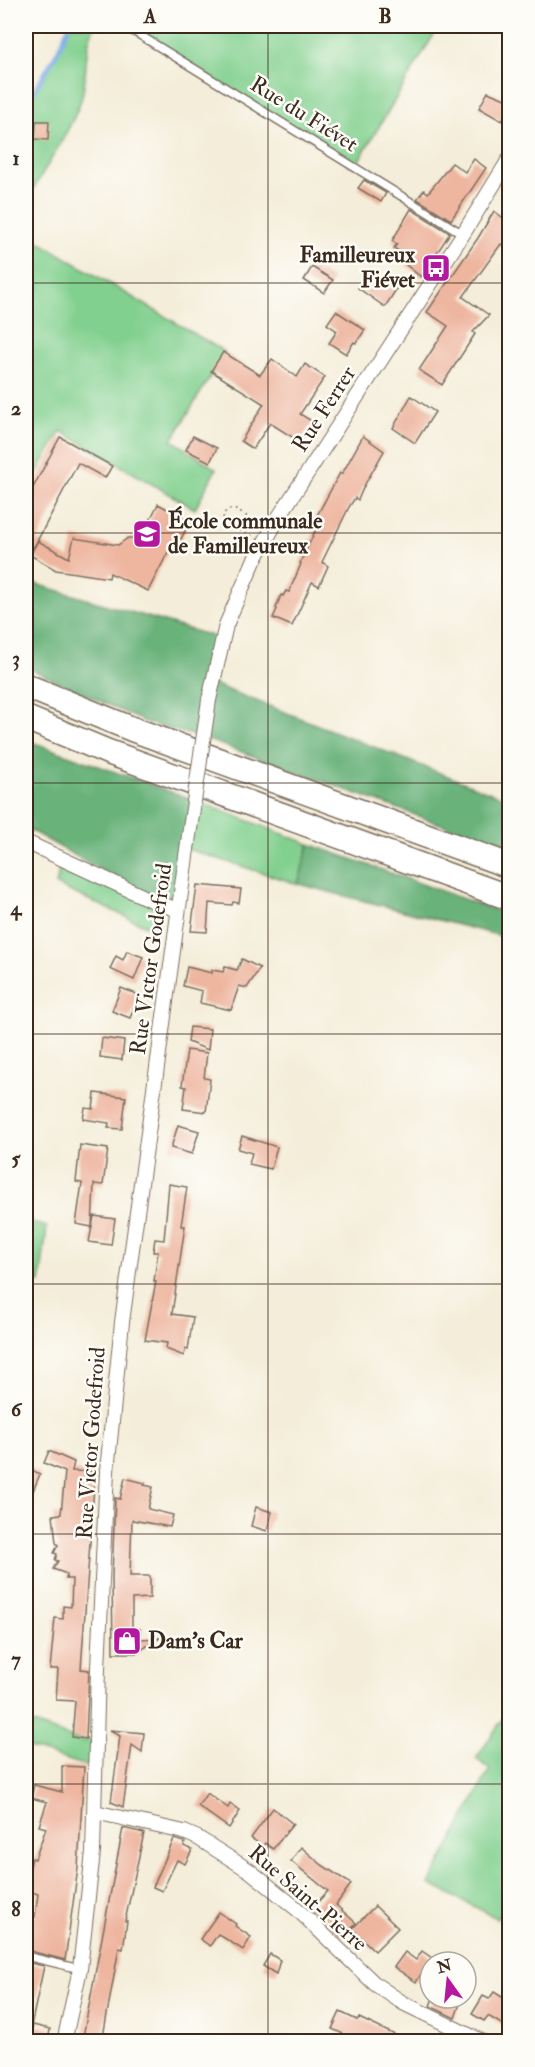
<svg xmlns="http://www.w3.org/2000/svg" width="535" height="2067" font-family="'IM FELL Double Pica',serif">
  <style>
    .green { fill: #82d08f; stroke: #5e7d56; stroke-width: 1.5 }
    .forest { fill: #69b27a; stroke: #526e4c; stroke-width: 1.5 }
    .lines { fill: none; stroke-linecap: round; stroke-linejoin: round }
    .stream { stroke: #7babe6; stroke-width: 4.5 }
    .building { fill: #eeb59f }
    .service-casing { stroke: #7c6e5f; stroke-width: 10 }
    .minor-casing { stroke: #7c6e5f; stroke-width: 16 }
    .motorway-casing { stroke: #7c6e5f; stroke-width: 27 }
    .path { stroke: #7c6e5f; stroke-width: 2; stroke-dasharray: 1.5 4.5; stroke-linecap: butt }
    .service { stroke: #fff; stroke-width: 7 }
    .minor { stroke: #fff; stroke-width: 14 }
    .motorway { stroke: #fff; stroke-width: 24 }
    .minor-bridge-casing { stroke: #7c6e5f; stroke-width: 16; stroke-linecap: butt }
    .minor-bridge { stroke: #fff; stroke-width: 14 }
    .grid { fill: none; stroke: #3b2a1e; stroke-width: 1.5; stroke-opacity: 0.55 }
    .labels { text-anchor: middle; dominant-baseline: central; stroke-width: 5; stroke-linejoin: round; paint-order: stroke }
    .street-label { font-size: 22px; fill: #3b2a1e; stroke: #fdfcf7 }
    .poi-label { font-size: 22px; font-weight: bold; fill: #3b2a1e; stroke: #fdfcf7; text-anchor: start }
    .neatline { fill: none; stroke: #3b2a1e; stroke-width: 2 }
    .grid-label { font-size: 20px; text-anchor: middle; font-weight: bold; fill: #3b2a1e }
  </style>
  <rect width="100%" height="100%" fill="#fdfcf7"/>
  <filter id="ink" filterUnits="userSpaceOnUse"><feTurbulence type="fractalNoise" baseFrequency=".0167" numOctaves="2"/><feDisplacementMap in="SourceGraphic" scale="12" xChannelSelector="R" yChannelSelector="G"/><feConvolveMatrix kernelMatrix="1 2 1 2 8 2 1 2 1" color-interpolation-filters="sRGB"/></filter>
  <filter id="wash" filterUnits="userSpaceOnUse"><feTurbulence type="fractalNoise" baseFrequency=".008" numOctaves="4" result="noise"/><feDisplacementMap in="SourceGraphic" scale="24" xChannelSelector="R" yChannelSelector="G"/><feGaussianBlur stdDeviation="1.35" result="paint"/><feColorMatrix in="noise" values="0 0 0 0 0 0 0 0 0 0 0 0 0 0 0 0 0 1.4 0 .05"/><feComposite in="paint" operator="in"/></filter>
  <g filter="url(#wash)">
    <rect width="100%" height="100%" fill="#f4edd9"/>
    <g class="green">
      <path d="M69,26h26c-13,22 -6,53 -15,77 -12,32 -37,68 -54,99v-97l32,-54z"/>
      <path d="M125,26h314l-84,141z"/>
      <path d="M26,234l199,118 -53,88 44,29 -21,40 -134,-78 -35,60z"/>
      <path d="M194,800l115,44 -11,40 -111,-35z"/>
      <path d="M61,860l92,41 2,29 -99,-45z"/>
      <path d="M26,1221l21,6 -7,56 -14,-6z"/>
      <path d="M509,1709v188l-12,21 -68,-34 61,-115 -14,-10z"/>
      <path d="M26,1721l55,20 15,-1v29l-70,-22z"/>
    </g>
    <g class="forest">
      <path d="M26,581l196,58 -9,45 296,116v49l-306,-111 -56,-15 -121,-56z"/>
      <path d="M26,740l168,60 -19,93 -5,3 -16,4 -128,-72z"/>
      <path d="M309,844l200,71v23l-211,-54z"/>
    </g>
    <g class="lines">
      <path class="stream" d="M26,105l32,-54 11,-25"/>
    </g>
    <g id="blocks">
      <g class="building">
        <path d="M488,92l22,9v7l-8,13 -23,-13z"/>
        <path d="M36,121h13l-1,19 -13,-1z"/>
        <path d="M474,159l12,9 -35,52 -34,-21 7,-9 4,3 24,-30 13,9z"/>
        <path d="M364,180l22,13 -5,9 -23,-14z"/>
        <path d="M411,209l39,24 -29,44 -16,-13 4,-6 -15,-10 3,-4 -5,-3z"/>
        <path d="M494,211l16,12v27l-9,-6 -38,53 26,18 -16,17 2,2 -33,51 -23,-15 29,-44 -21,-14 51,-74z"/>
        <path d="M312,267l21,13 -9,13 -20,-13z"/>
        <path d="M368,273l12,7 1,-2 16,10 -12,19 -27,-19z"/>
        <path d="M336,311l29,19 -9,13 -2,-1 -8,12 -17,-11 8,-12 -10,-7z"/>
        <path d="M223,352l37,23 12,-16 25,18 8,-13 20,13 -25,37 13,8 -13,20 -30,-19 -17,26 -12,-8 23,-37 -53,-33z"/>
        <path d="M411,396l24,16 -20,31 -22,-15z"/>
        <path d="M193,436l24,12 -7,14 -24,-12z"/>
        <path d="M363,436l21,15 -20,35 -6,14 -3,-2 -6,9 -27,55 6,4 -9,20 -7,-4 -20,44 -19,-8 4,-9 -1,-1 5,-13 2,1 3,-5 3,1 12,-28 -1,-1 19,-40 -5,-2 26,-48 2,1z"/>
        <path d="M60,437l52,29 -7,12 -27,-15 -44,84 -8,-4v-42z"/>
        <path d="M158,504l32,17 -9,18 -5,-2 -28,54 -38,-18 -1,5 -53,-8 -26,-15 8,-14 31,17 5,-20 44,7 10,-7h13z"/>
        <path d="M197,885l44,4 -2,14 -6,-1 -1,3 -23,-2 -2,29 -16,-1z"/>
        <path d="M127,951l16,6 -9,23 -24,-11 6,-13 7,4z"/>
        <path d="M242,959l18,9 -13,20 -8,-2 -8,24 -31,-7 2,-12 -19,-5 4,-19 25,6v-3l11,2 2,-5 12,3z"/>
        <path d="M121,988l18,7 -9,23 -18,-7z"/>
        <path d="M190,1027l20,2 -2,21 -20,-8z"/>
        <path d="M102,1038l22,3 -2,19 -22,-3z"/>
        <path d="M187,1050l20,3 -3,25 6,1 -4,33 -23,-3 3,-22 -4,-1z"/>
        <path d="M95,1093l31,4 -4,32 -14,-1 1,-5 -26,-4 2,-11 8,1z"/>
        <path d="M178,1125l21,6 -7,23 -21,-6z"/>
        <path d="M242,1136l35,11 -6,22 -22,-5 3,-11 -14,-4z"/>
        <path d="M80,1145l28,4 -5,36 -9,-1 -2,43 -16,-3 6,-41 -6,-1z"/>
        <path d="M169,1184l18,3 -6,39h4l-13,88 21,3 -5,33 -3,-1 -1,7 -18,-7 1,-6 -22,-3 11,-59h-2l4,-29h-5l2,-13 9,1z"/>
        <path d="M94,1216l21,3 -4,26 -22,-3z"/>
        <path d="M49,1451l25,11 -2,9 23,1 -14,197 8,1 -3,69 -14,-2 3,-36 -19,-1 2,-31h-8l5,-51 8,1v-13l8,1 1,-28h-6l1,-5 -14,-5 5,-8 -3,-1 2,-6 -3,-1 4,-8 -2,-2 -3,-28 8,-1 4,-42 -21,-9z"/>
        <path d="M26,1467l14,7 -14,34z"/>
        <path d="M125,1478l20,5 -1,2 9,2 -5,22 25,6 -3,12 -38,-7 -2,56h20v22l-18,1v30h8v10l20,-1 -24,15h-23l-1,-76 3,-79 5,1z"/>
        <path d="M256,1507l16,5 -5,19 -16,-5z"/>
        <path d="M110,1730l34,3 -2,19 -10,-7 -9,62 -12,-5 9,-66z"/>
        <path d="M62,1766l22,1 -6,101 -13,92 -39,-10v-35l9,2 3,-23 -12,-4v-7l6,-25 3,1 11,-31 -7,-2 8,-24 -16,-4 3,-13 28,7z"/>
        <path d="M207,1793l21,15 2,-4 10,7 -11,17 -31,-22z"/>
        <path d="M273,1808l20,16 -20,25 -8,-6 -2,3 -12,-8z"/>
        <path d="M123,1828l21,5 -19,88h2l-4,28 -4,-1 -17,94h-20z"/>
        <path d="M174,1839l11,3 -1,4 8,4 -7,14 -8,-4 -15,31 -9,-4z"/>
        <path d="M301,1847l21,18 29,19 -15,21 20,18 -14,15 -31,-29 17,-18 -37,-30z"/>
        <path d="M375,1906l23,22 -23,23 -23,-22z"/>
        <path d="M219,1912l17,12 -1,2 16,11 -8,13 -25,-16 -8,12 -10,-7z"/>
        <path d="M422,1951l10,7 -16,24 -22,-15 11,-15 11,8z"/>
        <path d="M270,1954l10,6 -4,14 -13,-8z"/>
        <path d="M26,1962l18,4 -13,60 -5,-1z"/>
        <path d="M494,1992l16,10v25l-6,-4 -1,2 -15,-9 -4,5 -12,-7 11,-18 6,3z"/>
        <path d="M433,1998h29l-7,20 -25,-12z"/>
        <path d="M340,2012l17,8 2,-2 51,24h-62l2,-5 -18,-8z"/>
        <path d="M33,2025l17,4 -2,13h-18z"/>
      </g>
    </g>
  </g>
  <g filter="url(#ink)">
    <use href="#blocks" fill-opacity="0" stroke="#7c6e5f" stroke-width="1.5"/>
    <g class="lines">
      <g class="service-casing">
        <g id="service">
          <path d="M125,26l338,208"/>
          <path d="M26,1956l54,13"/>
        </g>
      </g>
      <g class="minor-casing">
        <g id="minor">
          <path d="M209,700l17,-75 28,-64 26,-46 183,-281 47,-76"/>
          <path d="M26,842l127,59 25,9"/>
          <path d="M95,1812l89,20 14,6 52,33 47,38 78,75 28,19 80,39"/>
          <path d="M64,2042l16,-73 13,-117 5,-184 9,-197 15,-149 65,-473"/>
        </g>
      </g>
      <g class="motorway-casing">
        <g id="motorway">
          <path d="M26,686l106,43 378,137"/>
          <path d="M26,718l82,34 402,146"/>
        </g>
      </g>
      <path class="path" d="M252,536l-28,-13 -1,-9 6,-5h5l26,15"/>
      <use href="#service" class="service"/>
      <use href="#minor" class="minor"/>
      <use href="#motorway" class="motorway"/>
      <g class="minor-bridge-casing">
        <path id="minor-bridge" d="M187,849l22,-149"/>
      </g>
      <use href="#minor-bridge" class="minor-bridge"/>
    </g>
  </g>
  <path class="grid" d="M268,26v2016M26,283h484M26,533h484M26,783h484M26,1034h484M26,1284h484M26,1534h484M26,1784h484"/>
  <defs>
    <g id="bus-square" transform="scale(1.5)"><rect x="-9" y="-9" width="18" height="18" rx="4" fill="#b5179e" stroke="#fdfcf7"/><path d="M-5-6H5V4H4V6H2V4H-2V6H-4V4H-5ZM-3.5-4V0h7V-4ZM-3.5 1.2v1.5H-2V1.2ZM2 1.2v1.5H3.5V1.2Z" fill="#fff"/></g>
    <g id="school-square" transform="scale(1.5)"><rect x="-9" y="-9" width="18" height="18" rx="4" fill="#b5179e" stroke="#fdfcf7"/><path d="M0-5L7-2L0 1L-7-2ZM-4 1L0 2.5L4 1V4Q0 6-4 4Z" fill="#fff"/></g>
    <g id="shop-square" transform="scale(1.5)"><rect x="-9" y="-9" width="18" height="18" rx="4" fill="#b5179e" stroke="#fdfcf7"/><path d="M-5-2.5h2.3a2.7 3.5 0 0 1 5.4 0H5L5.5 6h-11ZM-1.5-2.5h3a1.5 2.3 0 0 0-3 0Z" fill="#fff"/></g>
  </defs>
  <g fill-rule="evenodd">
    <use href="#bus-square" x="436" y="268"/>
    <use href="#school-square" x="147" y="534"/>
    <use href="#shop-square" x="127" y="1641"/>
  </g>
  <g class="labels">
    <g class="street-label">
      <text transform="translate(304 114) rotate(32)">Rue du Fiévet</text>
      <text transform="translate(324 409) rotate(-57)">Rue Ferrer</text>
      <text transform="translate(151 959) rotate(-82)">Rue Victor Godefroid</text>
      <text transform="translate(91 1443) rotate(-86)">Rue Victor Godefroid</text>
      <text transform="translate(308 1898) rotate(41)">Rue Saint-Pierre</text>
    </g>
    <g class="poi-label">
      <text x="415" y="255" text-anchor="end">Familleureux<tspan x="415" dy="25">Fiévet</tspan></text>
      <text x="168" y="521">École communale<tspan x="168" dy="25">de Familleureux</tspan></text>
      <text x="148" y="1641">Dam's Car</text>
    </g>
  </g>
  <rect width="535" height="2067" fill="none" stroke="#fdfcf7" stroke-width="66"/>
  <g transform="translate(448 1980) rotate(345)"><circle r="28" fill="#fdfcf7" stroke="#afa8a0" stroke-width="1.5"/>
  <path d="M0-4.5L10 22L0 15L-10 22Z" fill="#b5179e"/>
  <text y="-9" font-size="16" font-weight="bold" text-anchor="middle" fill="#3b2a1e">N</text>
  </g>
  <rect x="33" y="33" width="469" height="2001" class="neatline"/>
  <g class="grid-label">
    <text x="150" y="23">A</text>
    <text x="385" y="23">B</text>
    <text x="16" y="165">1</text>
    <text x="16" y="415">2</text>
    <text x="16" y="665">3</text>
    <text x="16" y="915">4</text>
    <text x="16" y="1165">5</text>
    <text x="16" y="1416">6</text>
    <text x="16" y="1666">7</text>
    <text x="16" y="1916">8</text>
  </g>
</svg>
